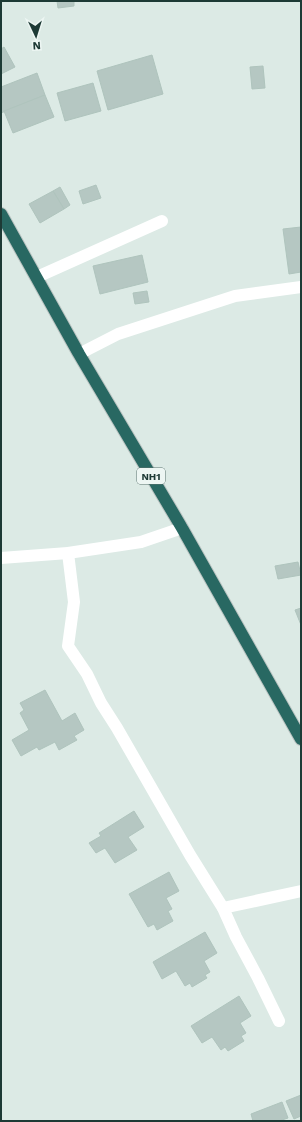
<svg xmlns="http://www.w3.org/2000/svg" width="302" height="1122" font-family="'Work Sans',sans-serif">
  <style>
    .building { fill: #b5c7c2; stroke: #afc4bd }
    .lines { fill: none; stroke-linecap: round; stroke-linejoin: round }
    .highway-casing { stroke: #bbc4c2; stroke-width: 14 }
    .minor { stroke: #fff; stroke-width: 12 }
    .highway { stroke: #286862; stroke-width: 12 }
    .labels { text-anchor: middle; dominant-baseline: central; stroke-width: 4; stroke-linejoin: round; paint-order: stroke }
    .shield { fill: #edf6f3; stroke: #5b726e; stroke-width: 1 }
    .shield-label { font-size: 10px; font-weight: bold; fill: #1d3a35 }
  </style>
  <rect width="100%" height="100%" fill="#dceae5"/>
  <g class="building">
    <path d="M57,1h17v5l-16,2z"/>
    <path d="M4,47l11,20 -14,7v-25z"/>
    <path d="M152,55l11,39 -55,16 -11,-39z"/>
    <path d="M263,66l2,22 -13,1 -2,-22z"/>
    <path d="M37,73l8,22 -44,18v-26z"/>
    <path d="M93,83l8,28 -36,10 -8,-28z"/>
    <path d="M45,95l9,22 -41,16 -9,-22z"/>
    <path d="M96,185l5,13 -18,6 -4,-13z"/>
    <path d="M60,187l10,18 -6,4 -11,-18z"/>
    <path d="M53,191l11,18 -24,14 -11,-19z"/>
    <path d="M301,227v45l-12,2 -6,-45z"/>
    <path d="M142,255l6,27 -48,12 -7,-28z"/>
    <path d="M147,291l2,11 -14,2 -2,-11z"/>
    <path d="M298,562l3,13 -23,4 -3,-13z"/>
    <path d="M301,608v17l-6,-15z"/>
    <path d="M45,690l17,31 13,-8 9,17 -10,6 3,4 -18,10 -4,-8 -16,8 -2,-3 -16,9 -9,-16 17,-10 -9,-17 4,-3 -4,-7z"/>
    <path d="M134,811l10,16 -16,10 9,13 -22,13 -10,-15 -9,5 -7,-10 12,-7 -2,-3z"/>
    <path d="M169,872l10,19 -13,7 6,11 -4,2 5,10 -16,9 -3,-6 -6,3 -19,-33z"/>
    <path d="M205,932l12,21 -13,8 6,11 -5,3 2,3 -15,9 -2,-4 -5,3 -9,-15 -14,8 -9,-17z"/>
    <path d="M239,996l12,20 -11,7 6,10 -5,3 3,5 -16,10 -3,-4 -4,3 -9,-13 -10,6 -11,-17z"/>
    <path d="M301,1095v21l-7,3 -8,-18z"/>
    <path d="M282,1102l6,16 -9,3h-26l-2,-7z"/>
  </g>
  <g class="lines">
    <g class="highway-casing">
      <path id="highway" d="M1,214l78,140 103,174 119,211"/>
    </g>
    <g class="minor">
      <path d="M37,277l125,-56"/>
      <path d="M79,354l39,-20 117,-38 66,-9"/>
      <path d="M68,553l6,49 -6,44 19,28 14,29 16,25 73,127 33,53 13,29 22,41 21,43"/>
      <path d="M1,558l67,-5 73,-11 41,-14"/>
      <path d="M223,908l78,-17"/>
    </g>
    <use href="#highway" class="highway"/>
  </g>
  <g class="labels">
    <rect class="shield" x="137" y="468" width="28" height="16" rx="3"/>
    <g class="shield-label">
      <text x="151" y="476">NH1</text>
    </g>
  </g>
  <rect width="302" height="1122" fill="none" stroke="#1d3a35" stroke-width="4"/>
  <g transform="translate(36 36) rotate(176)" stroke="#edf6f3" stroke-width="3" paint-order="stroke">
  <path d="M0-3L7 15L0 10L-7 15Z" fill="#1d3a35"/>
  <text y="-6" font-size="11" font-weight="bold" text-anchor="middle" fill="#1d3a35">N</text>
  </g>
</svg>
